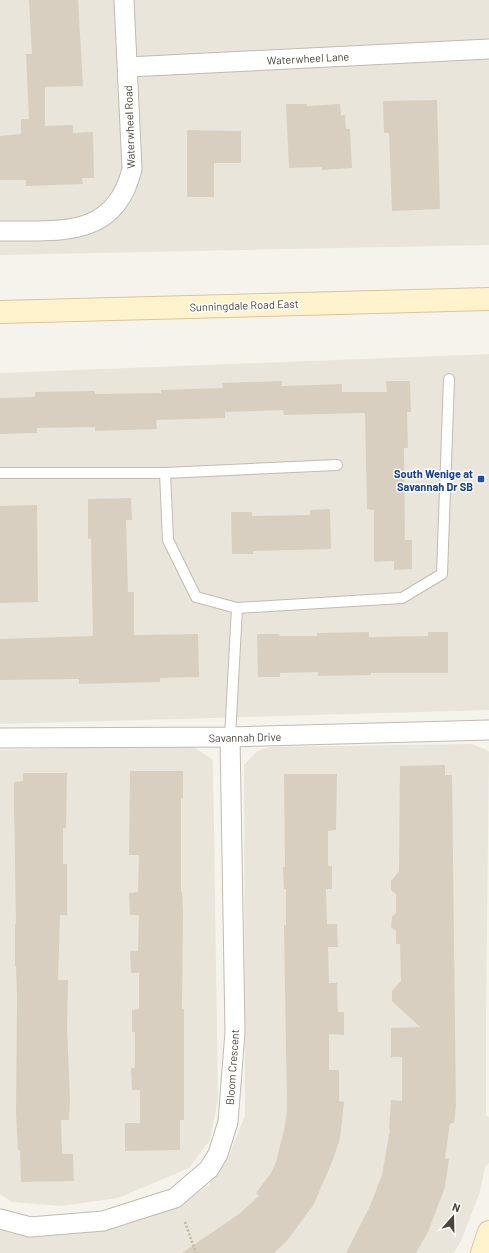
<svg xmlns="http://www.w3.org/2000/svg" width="489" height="1253" font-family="Barlow,sans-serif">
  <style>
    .residential { fill: #eae5da }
    .building { fill: #d8cfc1 }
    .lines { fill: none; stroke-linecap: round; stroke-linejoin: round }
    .lane-casing { stroke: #c2bbae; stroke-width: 12 }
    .street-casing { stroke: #c2bbae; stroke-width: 21 }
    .secondary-casing { stroke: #d6c79b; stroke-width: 24 }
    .path { stroke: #c4b79f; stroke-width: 2.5; stroke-dasharray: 2 2; stroke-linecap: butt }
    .lane { stroke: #fff; stroke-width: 10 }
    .street { stroke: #fff; stroke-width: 19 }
    .secondary { stroke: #fff3cd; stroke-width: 22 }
    .transit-dot { fill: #1a4fb4; stroke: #fff; stroke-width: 1.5 }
    .labels { text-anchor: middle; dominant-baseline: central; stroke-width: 3; stroke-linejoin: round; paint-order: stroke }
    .street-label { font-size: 11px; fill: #4b4439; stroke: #fff }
    .transit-label { font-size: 11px; font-weight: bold; fill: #164399; stroke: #fff; text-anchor: end }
  </style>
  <rect width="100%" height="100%" fill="#f6f3ec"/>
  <g class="residential">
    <path d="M0,0h489v245l-489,10z"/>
    <path d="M489,354v356l-489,14v-351z"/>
    <path d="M472,744l15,6 2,2 -3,261v102l3,2v46l-4,4 -5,25 -19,49 -7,12h-454v-25l178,-23 30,-19 21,-30 16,-41 -1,-350 13,-14 13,-4z"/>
    <path d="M191,745l22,15 5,339 -8,41 -21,28 -71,30 -57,8 -49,-4 -12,-8v-444z"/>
  </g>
  <g class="building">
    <path d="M29,0h49l5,86 -38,1v39l28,-1v8l20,-1 1,46h-12l1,6 -57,2v-6h-26v-44l21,-2v-15h8l-3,-65h6z"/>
    <path d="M437,100l3,109 -48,2 -3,-78h-5l-1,-32z"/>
    <path d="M286,104h21v2l33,-2 1,11h4l1,14h4l2,39 -30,2v-3l-33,1z"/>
    <path d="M187,130l54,1v32h-27v34h-27z"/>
    <path d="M282,381v5l60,-2v8h45l-1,-11h24l1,31h-4l1,36h-4l1,92h7v29l-18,1v-9l-20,1v-52l-7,-1 -2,-96 -81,2 -1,-5 -58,2v6l-69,2 1,9 -62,2v-4l-58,1v5l-37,1v-36l35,-1v-5l60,-1v3l66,-1v-3l62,-2 -1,-5z"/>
    <path d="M131,498l1,22h-6l2,72h6v43l64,-1 1,43 -39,1v4l-81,2v-5l-79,1v-41l93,-3 -2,-98 -3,1v-40z"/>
    <path d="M37,505l1,97 -38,1v-97z"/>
    <path d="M330,509l1,40 -78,2v3h-21l-1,-42h21v4l58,-1v-5z"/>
    <path d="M369,632v5l59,-1v-4h20v41h-77v2l-53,1v-4l-38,1v4h-22l-1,-43h22l1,2h37v-3z"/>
    <path d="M445,765v10h7l4,331 -2,17h-4l-5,35 4,1 -4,28 -17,45 -12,21h-70l24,-47 12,-31 8,-46h-1l2,-29 11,1v-44h-11v-29l29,-1 -28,-26v-10l9,-10 -1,-37h-4v-13l-5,-4 1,-10 4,-4v-19l-5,-4v-9l8,-10 1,-105z"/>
    <path d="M130,771h53v27h-2v94h1l1,22 -1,95h2v111h-4v30l-55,1v-28h15v-33h-8l-1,-22h4v-36h-3v-22l7,-1v-36h-8l-1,-22h8l1,-36h-9l-1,-22 9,-1 1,-37h-10z"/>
    <path d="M23,773h44l-1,55h-3v36h4v51h-7l-2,65h10l-1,48 3,70 -1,22h-8l1,34h11l1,27 -53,1 -1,-32h-2l-2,-37 1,-117 -1,-29 -1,-1v-42l1,-1 -2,-117v-24l9,-1z"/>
    <path d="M284,774h53l-1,56 -8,1v35h4v23h-6l1,35h10l1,23h-10l1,36h8l1,29h6v23l-15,-1v36h10v31l5,1 -4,36 -6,19 -20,47 -28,38 -12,11h-92l57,-39 20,-18 -3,-3 15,-20 5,-11 9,-36 2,-16 -3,-185h2v-36h-2l-1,-22h2z"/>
  </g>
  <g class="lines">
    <g class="lane-casing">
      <g id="lane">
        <path d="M0,473h165l3,67 28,57 41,11"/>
        <path d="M165,473l172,-8"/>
        <path d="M230,737l7,-129 165,-10 40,-24 7,-195"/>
      </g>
    </g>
    <g class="street-casing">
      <g id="street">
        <path d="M128,67l361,-18"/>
        <path d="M0,231c58,-1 115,9 132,-62l-8,-169"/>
        <path d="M0,738l230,-1 259,-7"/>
        <path d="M0,1219l30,8 73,-6 72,-23 34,-29 9,-15 10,-32 7,-90 -5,-295"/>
      </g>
    </g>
    <g class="secondary-casing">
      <g id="secondary">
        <path d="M0,312l489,-13"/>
        <path d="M482,1253l7,-21"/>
      </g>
    </g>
    <path class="path" d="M185,1222l11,31"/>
    <use href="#lane" class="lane"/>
    <use href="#street" class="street"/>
    <use href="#secondary" class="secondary"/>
  </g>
  <rect class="transit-dot" x="477" y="475" width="8" height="8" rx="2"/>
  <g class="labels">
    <g class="street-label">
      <text transform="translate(308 58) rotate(-3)">Waterwheel Lane</text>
      <text transform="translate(129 127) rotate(-92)">Waterwheel Road</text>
      <text transform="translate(244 305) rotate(-2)">Sunningdale Road East</text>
      <text transform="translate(245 737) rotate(-1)">Savannah Drive</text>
      <text transform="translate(232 1067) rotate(-86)">Bloom Crescent</text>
    </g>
    <g class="transit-label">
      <text x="473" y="473">South Wenige at<tspan x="473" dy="13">Savannah Dr SB</tspan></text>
    </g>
  </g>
  <g transform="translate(453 1217) rotate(20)" stroke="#ffffff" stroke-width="3" paint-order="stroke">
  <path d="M0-3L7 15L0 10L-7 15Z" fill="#4b4439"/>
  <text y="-6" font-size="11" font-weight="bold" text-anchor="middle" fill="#4b4439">N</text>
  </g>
</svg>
